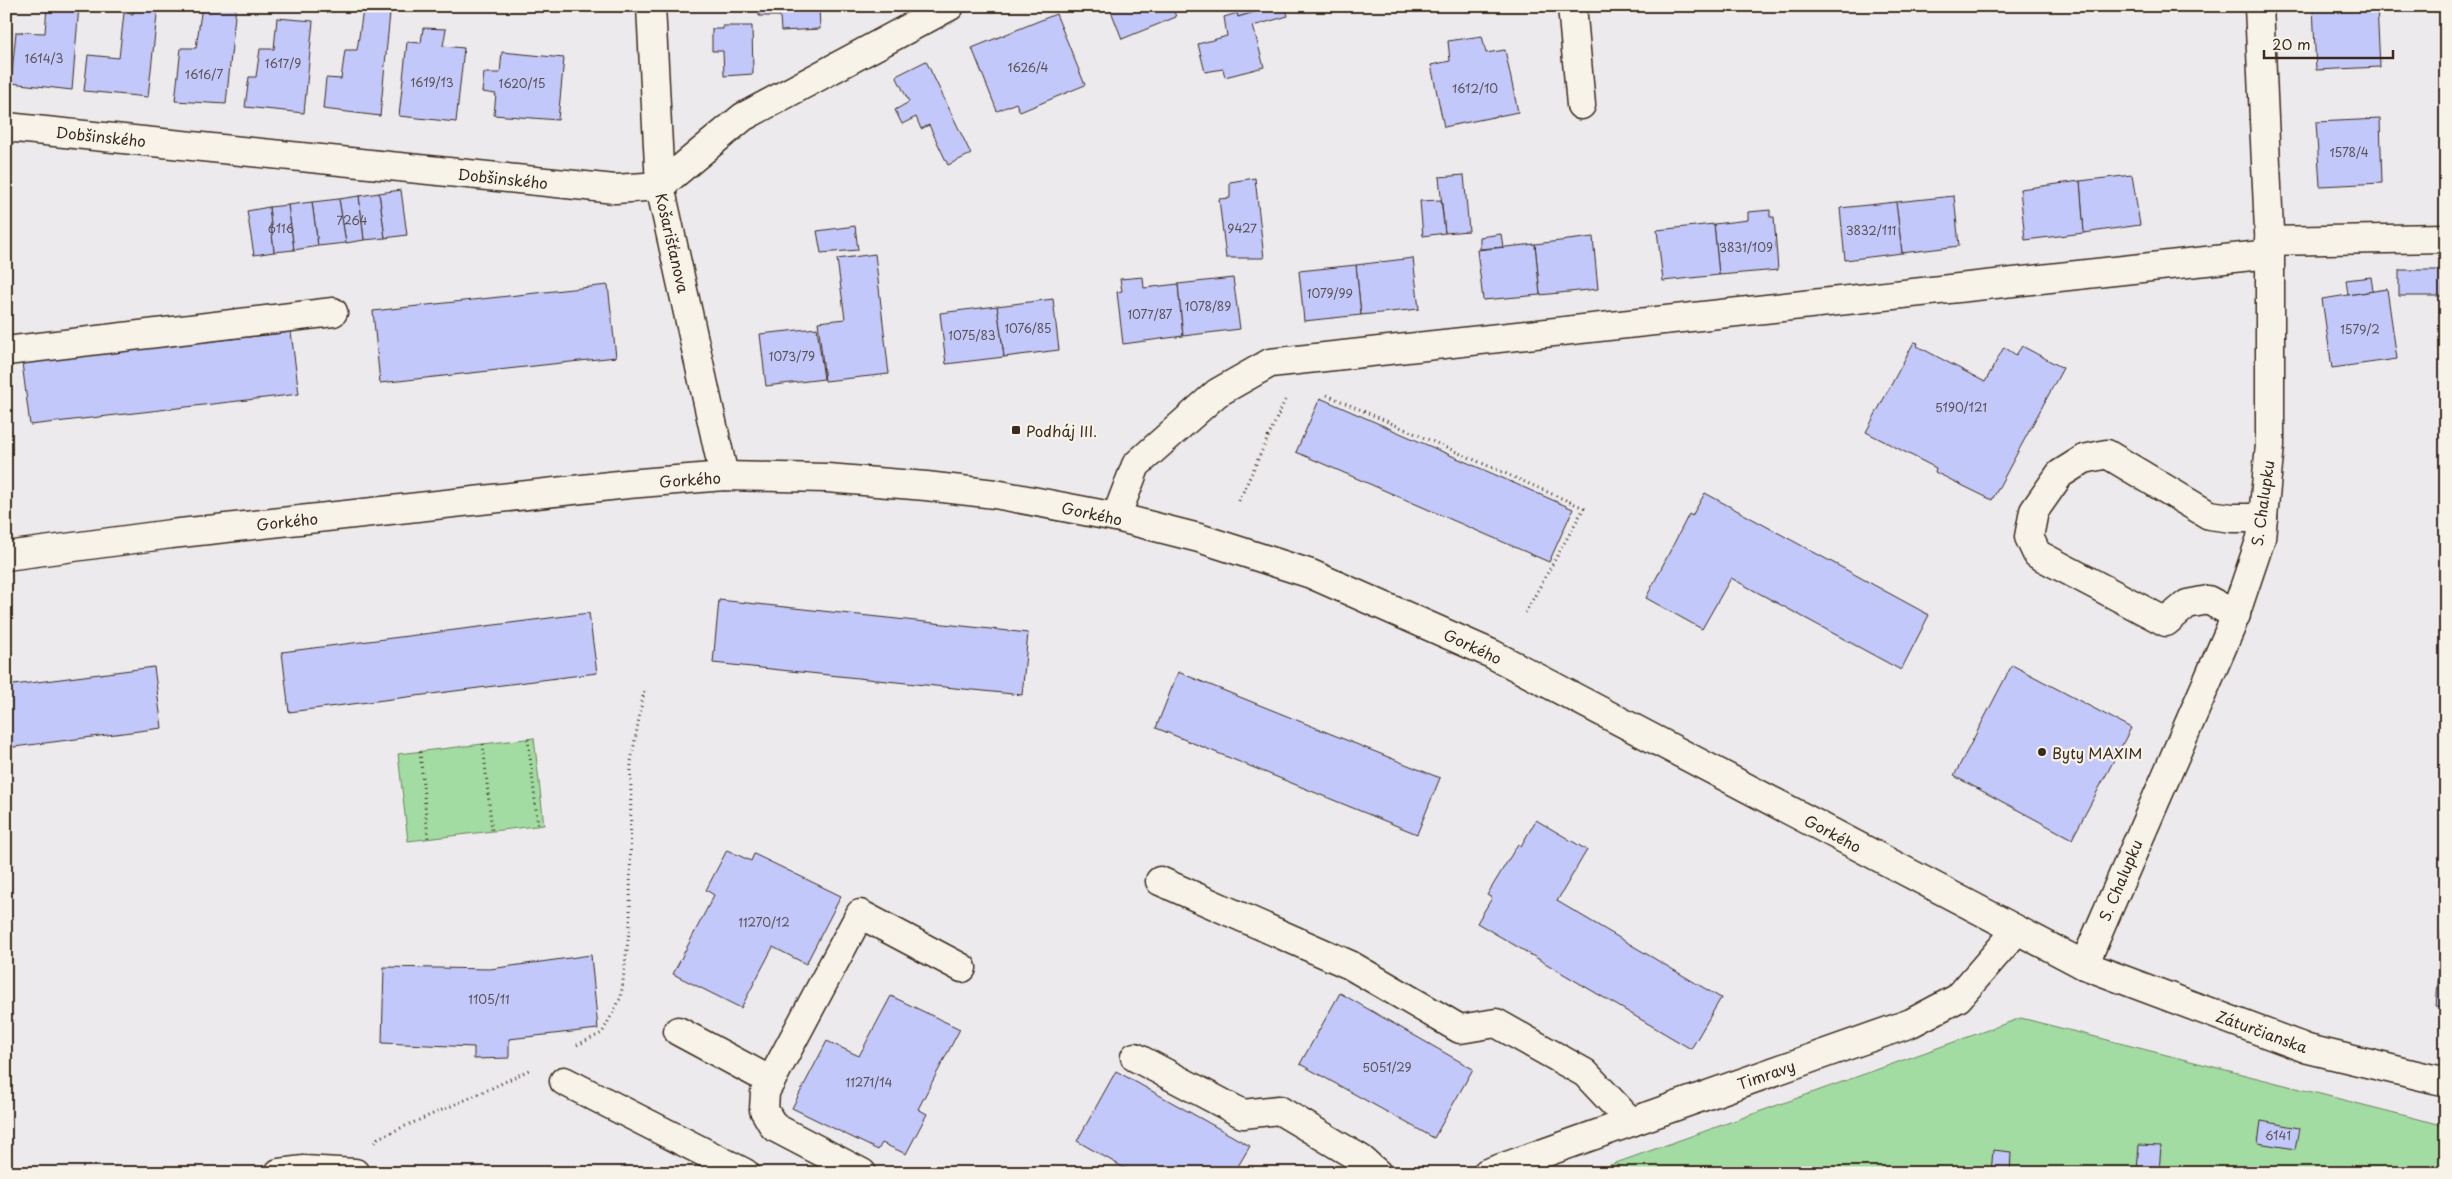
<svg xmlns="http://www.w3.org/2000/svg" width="2452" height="1179" font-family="'Playpen Sans',sans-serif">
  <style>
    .garden { fill: #a2dca2; stroke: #6e8360 }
    .building { fill: #c2c8fa; stroke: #3b2a1e }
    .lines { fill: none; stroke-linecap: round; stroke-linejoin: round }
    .minor-casing { stroke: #3b2a1e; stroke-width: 31 }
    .path { stroke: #3b2a1e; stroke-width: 3; stroke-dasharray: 1 4; stroke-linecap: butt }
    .minor { stroke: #f7f3e8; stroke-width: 28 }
    .poi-dot { fill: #3b2a1e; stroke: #f7f3e8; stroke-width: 2 }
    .labels { text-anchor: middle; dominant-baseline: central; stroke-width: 4.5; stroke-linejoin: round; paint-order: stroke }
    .number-label { font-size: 12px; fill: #5d5255 }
    .street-label { font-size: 15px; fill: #3b2a1e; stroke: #f7f3e8 }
    .poi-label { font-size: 15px; fill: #3b2a1e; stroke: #f7f3e8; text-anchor: start }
  </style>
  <rect width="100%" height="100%" fill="#eceaec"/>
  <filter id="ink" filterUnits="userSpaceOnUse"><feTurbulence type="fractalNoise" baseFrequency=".02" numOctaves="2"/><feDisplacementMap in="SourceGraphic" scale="10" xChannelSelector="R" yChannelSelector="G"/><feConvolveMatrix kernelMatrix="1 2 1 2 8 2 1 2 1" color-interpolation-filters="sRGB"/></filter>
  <g filter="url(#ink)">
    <g class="garden">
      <path d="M534,738l10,87 -136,16 -10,-87z"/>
      <path d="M2021,1018l425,108v47h-858z"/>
    </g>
    <g class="building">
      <path d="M47,6h32l-7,84 -61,-7 5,-51 29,1z"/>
      <path d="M134,6h24l-10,91 -64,-6 4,-36 31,3 5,-45 9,1z"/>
      <path d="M202,6h34l-10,98 -51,-3 6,-53h15z"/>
      <path d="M759,6h60l1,23 -39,2 -1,-15h-21z"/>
      <path d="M1109,6h63l4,11 -54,22z"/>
      <path d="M1235,6h40l-37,11z"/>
      <path d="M1275,6h10l3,10 -35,10 11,41 -39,10 -2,-8 -18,3 -7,-28 29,-8 -3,-19 13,-4 1,4z"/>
      <path d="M2377,6l3,61 -64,3 -3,-63z"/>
      <path d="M363,10l27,3 -10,103 -57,-7 3,-31 15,1 4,-29h12z"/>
      <path d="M1056,14l29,71 -65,27 -4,-9 -19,8 -25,-63z"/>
      <path d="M277,18l36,3 -9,92 -59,-6 4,-30h7l4,-28h14z"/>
      <path d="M723,26h29l1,48 -29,2 -1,-25h-11v-22h11z"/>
      <path d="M423,28l23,1 -3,17 21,2 -8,74 -57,-6 8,-74 14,1z"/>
      <path d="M1482,36l4,17 19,-3 13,62 -74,15 -13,-62 19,-4 -2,-20z"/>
      <path d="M502,52l62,6 -6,62 -64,-5 2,-21 -14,-2 2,-19h16z"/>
      <path d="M926,61l45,93 -23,11 -19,-40 -8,4 -5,-12 -14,7 -7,-14 14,-8 -13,-26z"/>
      <path d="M2380,119l2,64 -62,3 -4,-64z"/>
      <path d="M1464,175l5,56 -24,2 -6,-56z"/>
      <path d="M2132,175l8,50 -56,8 -4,-52z"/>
      <path d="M1255,178l9,80h-38l-7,-59 11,-1v-16z"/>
      <path d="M2080,181l4,52 -59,7 -5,-51z"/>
      <path d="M401,190l6,45 -22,3 -6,-45z"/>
      <path d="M379,193l6,45 -21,2 -5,-44z"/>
      <path d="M359,196l5,44 -18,3 -7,-44z"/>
      <path d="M1954,196l5,50 -57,7 -6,-51z"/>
      <path d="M339,199l7,44 -28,3 -6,-44z"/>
      <path d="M1441,200l4,33 -22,3 -3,-35z"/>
      <path d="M312,202l6,44 -24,4 -6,-45z"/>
      <path d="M1896,202l6,51 -57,7 -5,-52z"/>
      <path d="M288,205l6,45 -20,2 -5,-45z"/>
      <path d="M269,207l5,45 -20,3 -7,-44z"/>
      <path d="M1770,210v7h4l4,53 -59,5 -5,-51 34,-4v-8z"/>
      <path d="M1714,224l5,51 -56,6 -6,-51z"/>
      <path d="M855,226l3,24 -37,3 -4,-22z"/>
      <path d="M1501,234l2,13 -23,2v-12z"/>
      <path d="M1593,237l5,52 -58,6 -5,-51z"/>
      <path d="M1535,244l5,51 -57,5 -6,-50z"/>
      <path d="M875,254l14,120 -64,7 -7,-59 27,-3 -8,-60z"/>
      <path d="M1413,258l6,51 -58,6 -5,-50z"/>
      <path d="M1356,265l5,50 -57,6 -5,-50z"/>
      <path d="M2399,270h44l-1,26h-43z"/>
      <path d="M1143,277l1,11 34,-4 5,52 -60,8 -6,-52 5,-1 -2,-12z"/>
      <path d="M2371,277l2,14 -25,4 -2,-15z"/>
      <path d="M1233,278l7,51 -57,7 -5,-52z"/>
      <path d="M608,285l8,72 -236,26 -7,-72z"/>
      <path d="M2387,289l10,70 -65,9 -10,-69z"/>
      <path d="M1053,299l6,51 -55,7 -7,-51z"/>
      <path d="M997,306l7,51 -58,7 -6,-51z"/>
      <path d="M817,328l7,51 -58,7 -6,-52z"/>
      <path d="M291,332l8,62 -269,31 -8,-62z"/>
      <path d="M1914,342l4,1 -1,3 68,36 19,-35 12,8 6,-9 41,22 -71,132 -57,-28 1,-4 -70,-36z"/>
      <path d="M1320,398l253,111 -24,53 -253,-110z"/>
      <path d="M1705,493l224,122 -28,55 -170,-92 -29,51 -56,-31 43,-84 3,2z"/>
      <path d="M719,600l309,33 -6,62 -309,-32z"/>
      <path d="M589,613l8,60 -308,39 -7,-60z"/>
      <path d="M2012,665l119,63 -59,111 -118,-63z"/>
      <path d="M154,667l8,61 -156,20v-62z"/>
      <path d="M1178,672l262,106 -23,56 -261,-106z"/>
      <path d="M1536,820l51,30 -30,51 164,97 -30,51 -214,-126 15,-25 -5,-3 31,-51 3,2z"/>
      <path d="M727,850l24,11 3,-7 87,42 -35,68 -33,-17 -32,61 -68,-34 41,-79 -8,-5z"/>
      <path d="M2442,931h4v23h-6z"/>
      <path d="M2440,954h6v29l-8,-1z"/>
      <path d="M591,955l7,74 -89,10v19l-35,1v-12l-92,-4 2,-76 106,2z"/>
      <path d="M2438,982l8,1v24l-10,-1z"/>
      <path d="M1340,993l133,76 -39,69 -134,-74z"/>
      <path d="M891,996l69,33 -42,80 9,5 -21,40 -24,-11 -4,7 -86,-42 35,-67 32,15z"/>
      <path d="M1116,1071l134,75 -16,27h-101l-56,-32z"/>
      <path d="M2261,1121l38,7 -4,21 -37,-6z"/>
      <path d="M2139,1145l22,1 -2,26 -22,-1z"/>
      <path d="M1993,1150l18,2 -1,21h-19z"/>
    </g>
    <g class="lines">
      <g class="minor-casing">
        <g id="minor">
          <path d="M651,6l9,180 64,290"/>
          <path d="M1572,6l9,99"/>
          <path d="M6,127l609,62 45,-3 83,-69 207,-111"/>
          <path d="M2269,241l177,-3"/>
          <path d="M6,351l327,-39"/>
          <path d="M1116,517l20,-52 81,-72 53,-30 1000,-109"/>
          <path d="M6,556l165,-22 457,-50 96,-8 103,2 99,8 69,8 121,23 83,21 112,36 181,80 592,311 224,84 138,33"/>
          <path d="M2236,615l-28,-15 -21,4 -21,18 -129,-68 -8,-17 5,-26 26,-37 24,-15 23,-5 102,61 23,3h31"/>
          <path d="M1160,881l190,84 110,64 36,-6 89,50 46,49"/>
          <path d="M2084,965l147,-338 30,-89 9,-93v-191l-11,-248"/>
          <path d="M678,1031l93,50"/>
          <path d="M1135,1057l108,57 36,-4 82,49 16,14"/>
          <path d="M564,1081l181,92"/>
          <path d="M279,1173l25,-3 51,3"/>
          <path d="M862,1173l-88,-46 -10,-17 1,-18 95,-178 102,54"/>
          <path d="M1487,1173l424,-150 47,-25 59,-68"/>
        </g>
      </g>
      <g class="path">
        <path d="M1327,395l257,113 -59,105"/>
        <path d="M1239,501l47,-103"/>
        <path d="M528,739l10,87"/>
        <path d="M483,744l9,87"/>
        <path d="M420,752l8,86"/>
        <path d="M577,1045l25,-12 19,-36 9,-73 1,-162 13,-71"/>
        <path d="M375,1143l3,-5 112,-49 39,-19"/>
      </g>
      <use href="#minor" class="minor"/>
    </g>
  </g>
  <g class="poi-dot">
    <rect x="1011" y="425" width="10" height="10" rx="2.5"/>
    <circle cx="2042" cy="752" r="5"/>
  </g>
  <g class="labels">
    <g class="number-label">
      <text x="44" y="58">1614/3</text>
      <text x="283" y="63">1617/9</text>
      <text x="1028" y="67">1626/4</text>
      <text x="204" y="74">1616/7</text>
      <text x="432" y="82">1619/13</text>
      <text x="522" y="83">1620/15</text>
      <text x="1475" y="88">1612/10</text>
      <text x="2349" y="152">1578/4</text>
      <text x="352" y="220">7264</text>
      <text x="281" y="228">6116</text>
      <text x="1242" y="228">9427</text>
      <text x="1871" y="230">3832/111</text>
      <text x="1746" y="247">3831/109</text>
      <text x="1330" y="293">1079/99</text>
      <text x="1208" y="306">1078/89</text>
      <text x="1150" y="314">1077/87</text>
      <text x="1028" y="328">1076/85</text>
      <text x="2360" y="329">1579/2</text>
      <text x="972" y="335">1075/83</text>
      <text x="792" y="356">1073/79</text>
      <text x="1961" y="407">5190/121</text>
      <text x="764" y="922">11270/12</text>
      <text x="489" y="999">1105/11</text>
      <text x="1387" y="1067">5051/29</text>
      <text x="869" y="1082">11271/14</text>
      <text x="2278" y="1135">6141</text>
    </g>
    <g class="street-label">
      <text transform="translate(101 136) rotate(6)">Dobšinského</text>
      <text transform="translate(503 178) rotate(6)">Dobšinského</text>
      <text transform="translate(673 243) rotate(77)">Košarišťanova</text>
      <text transform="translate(690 479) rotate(-4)">Gorkého</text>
      <text transform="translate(2262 503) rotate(-82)">S. Chalupku</text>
      <text transform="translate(1092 513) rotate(12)">Gorkého</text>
      <text transform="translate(287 521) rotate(-6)">Gorkého</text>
      <text transform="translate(1473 646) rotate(25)">Gorkého</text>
      <text transform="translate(1833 833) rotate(28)">Gorkého</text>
      <text transform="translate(2120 880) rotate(-67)">S. Chalupku</text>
      <text transform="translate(2262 1031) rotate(20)">Záturčianska</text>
      <text transform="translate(1766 1074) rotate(-19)">Timravy</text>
    </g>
    <g class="poi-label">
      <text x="1026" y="430">Podháj III.</text>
      <text x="2052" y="752">Byty MAXIM</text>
    </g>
  </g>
  <rect width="2452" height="1179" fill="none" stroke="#f7f3e8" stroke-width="25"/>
  <rect x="12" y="12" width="2427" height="1154" fill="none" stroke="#3b2a1e" stroke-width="2" filter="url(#ink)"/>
  <path d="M2264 50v8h129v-8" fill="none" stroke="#3b2a1e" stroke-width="2.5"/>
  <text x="2272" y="50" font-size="15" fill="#3b2a1e" stroke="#f7f3e8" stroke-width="4" paint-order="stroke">20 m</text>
</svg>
